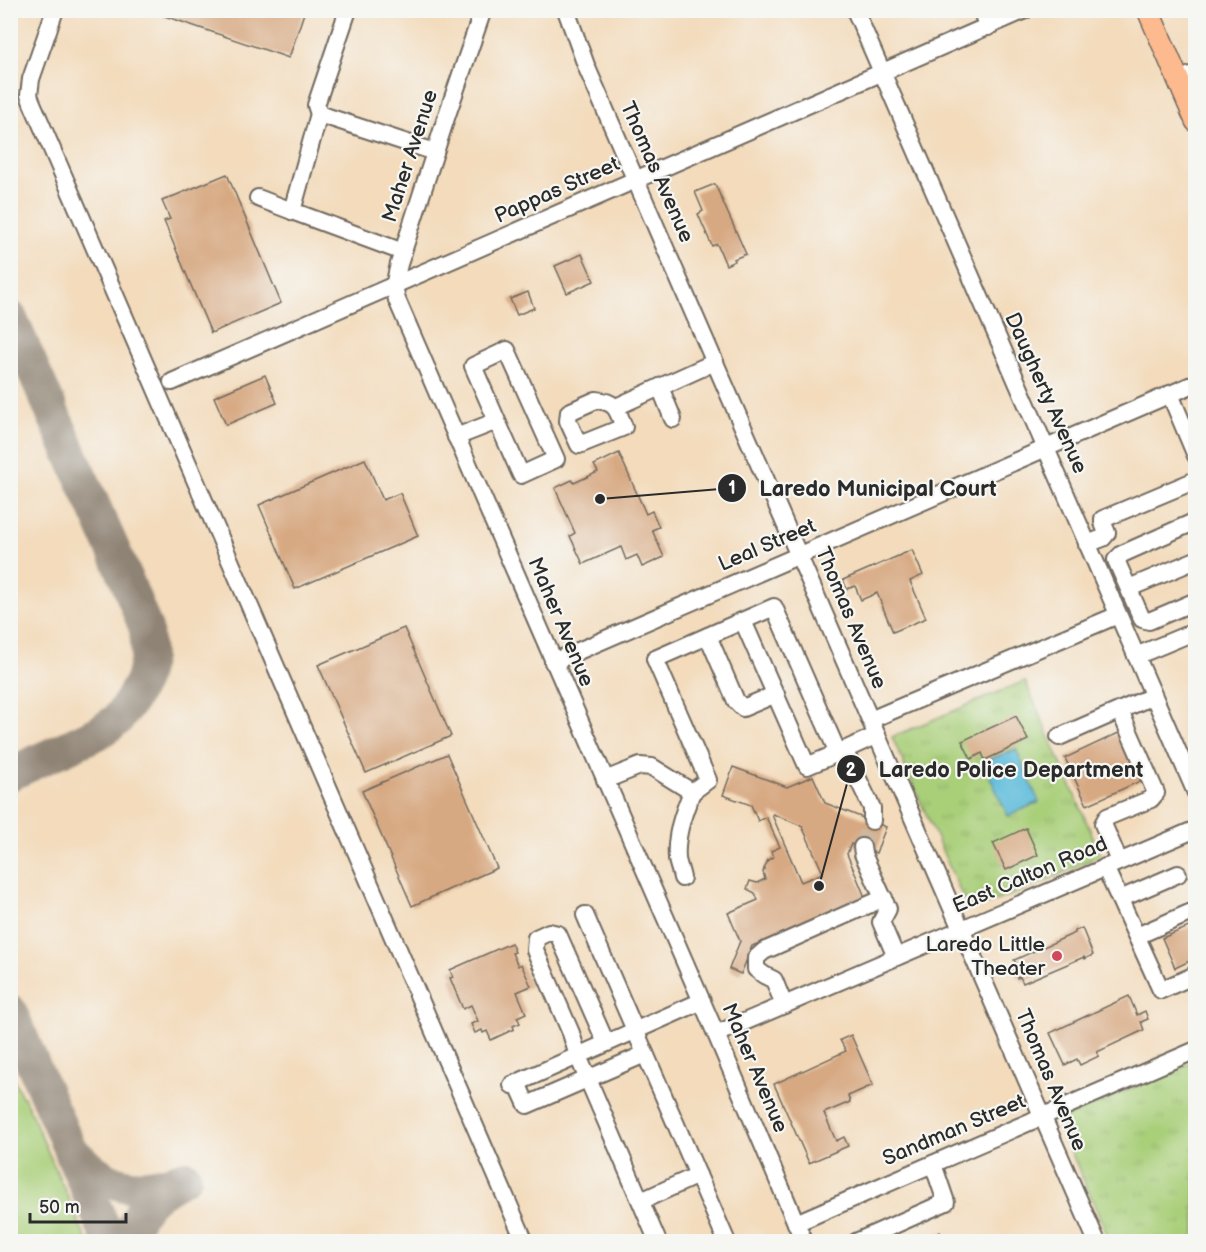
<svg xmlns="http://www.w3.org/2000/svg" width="1206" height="1252" font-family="'Balsamiq Sans',sans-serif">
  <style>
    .grass { fill: #a9cf79; stroke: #6a7d52; stroke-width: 1.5 }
    .park { fill: url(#park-tufts); stroke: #6a7d52; stroke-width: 1.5 }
    .water { fill: #5dbcdb; stroke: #447483; stroke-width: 1.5 }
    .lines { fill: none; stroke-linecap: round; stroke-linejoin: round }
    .taxiway { stroke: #8f8374; stroke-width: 34 }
    .building { fill: #d7a982; fill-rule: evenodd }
    .minor-tunnel { stroke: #cbb89f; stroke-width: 16; stroke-dasharray: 16 8; stroke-linecap: butt }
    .minor-casing { stroke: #71695e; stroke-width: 20 }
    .major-casing { stroke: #71695e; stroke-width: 24 }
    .minor { stroke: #fff; stroke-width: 16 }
    .major { stroke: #fcba8e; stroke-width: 21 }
    .poi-dot { fill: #d1495b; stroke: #f6f6f2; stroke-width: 2 }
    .labels { text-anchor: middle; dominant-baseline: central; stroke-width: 4.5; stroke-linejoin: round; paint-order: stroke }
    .street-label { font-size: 21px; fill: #2b2b2b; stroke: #f6f6f2 }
    .poi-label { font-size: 21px; fill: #2b2b2b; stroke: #f6f6f2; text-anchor: end }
    .leader { fill: none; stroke: #2b2b2b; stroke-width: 2 }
    .callout-dot { fill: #2b2b2b; stroke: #f6f6f2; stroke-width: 2 }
    .mark-label { font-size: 18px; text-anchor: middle; font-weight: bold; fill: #fff }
    .callout-label { font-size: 22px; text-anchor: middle; font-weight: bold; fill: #2b2b2b; stroke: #f6f6f2; stroke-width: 4.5; stroke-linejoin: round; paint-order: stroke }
  </style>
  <defs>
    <pattern id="park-tufts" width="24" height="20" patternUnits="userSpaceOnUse" patternTransform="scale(1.5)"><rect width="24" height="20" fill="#a9cf79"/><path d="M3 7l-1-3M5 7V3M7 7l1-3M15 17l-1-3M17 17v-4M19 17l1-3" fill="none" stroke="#92b269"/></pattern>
  </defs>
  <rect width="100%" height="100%" fill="#f6f6f2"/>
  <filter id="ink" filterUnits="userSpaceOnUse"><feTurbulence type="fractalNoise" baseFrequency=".0167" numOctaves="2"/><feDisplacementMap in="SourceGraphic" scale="12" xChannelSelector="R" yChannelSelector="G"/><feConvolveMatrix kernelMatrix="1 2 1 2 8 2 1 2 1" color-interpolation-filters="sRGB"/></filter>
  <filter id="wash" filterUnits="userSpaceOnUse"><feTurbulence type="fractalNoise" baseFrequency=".008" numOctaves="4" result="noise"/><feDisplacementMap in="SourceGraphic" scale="24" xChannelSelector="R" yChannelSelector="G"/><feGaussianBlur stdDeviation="1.35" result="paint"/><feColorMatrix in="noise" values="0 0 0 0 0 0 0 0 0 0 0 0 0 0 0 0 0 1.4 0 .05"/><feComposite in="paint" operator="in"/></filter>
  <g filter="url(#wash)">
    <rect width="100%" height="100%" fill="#f3dbbc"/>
    <path class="grass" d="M10,1070l12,27h2l63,144h-76z"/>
    <g class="park">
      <path d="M1025,681l76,174c-43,20 -81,40 -126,52l-11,-7 -72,-163z"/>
      <path d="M1195,1061v180h-85l-47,-108v-10l5,-7z"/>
    </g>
    <path class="water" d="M1016,749l23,53 -31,14 -25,-54z"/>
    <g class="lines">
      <g class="taxiway">
        <path d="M10,317l115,259 21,53 2,28 -6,23 -11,21 -14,19 -19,13 -88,41"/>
        <path d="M10,1011l100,231"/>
        <path d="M74,1153c37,37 63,41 111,24"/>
        <path d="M128,1242c10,-32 20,-45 50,-61"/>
      </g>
    </g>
    <g id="blocks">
      <g class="building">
        <path d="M147,10h158l-16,48z"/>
        <path d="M227,174l54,129 -70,30 -47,-112 6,-2 -8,-18z"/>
        <path d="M715,184l31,70 -12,5 1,2 -9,4 -9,-21 -5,2 -14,-32 5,-3 -8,-19z"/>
        <path d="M582,254l12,27 -27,12 -12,-27z"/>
        <path d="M528,292l6,16 -17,7 -7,-16z"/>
        <path d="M265,375l12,28 -51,22 -12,-28z"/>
        <path d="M619,453l27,61 6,-3 7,16 -7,3 12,27 -22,10 -5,-12 -11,5 -5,-13 -38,17 -13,-28 5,-3 -20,-45 17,-8 2,3 24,-11 -4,-7z"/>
        <path d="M365,459l18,41 17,-7 18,43 -123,53 -36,-84z"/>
        <path d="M912,550l11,25 -13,6 16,37 -33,14 -16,-39 -16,7 -6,-14 -8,3 -4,-9z"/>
        <path d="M404,628l47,108 -85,37 -48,-108z"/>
        <path d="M1016,716l12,24 -43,20 -3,-7 -11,6 -9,-18z"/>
        <path d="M1125,730l22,48 -60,27 -22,-47z"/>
        <path d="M447,754l50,114 -85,38 -50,-115z"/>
        <path d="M733,767l54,20 26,-11 12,27 61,24 -10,26 -25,-9 -4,10 18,43 -113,49 -11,28 -12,-5 11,-28 -12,-28 30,-13 -3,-7 -8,-4 3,-8 7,2 8,-4 -2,-7 2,-6 3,-6 5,-3 -2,-6 9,-4 -14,-30 -8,4 -7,-16 -28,-10zM773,814l29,12 21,47 -22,9 -29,-67z"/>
        <path d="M1026,828l12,27 -32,15 -13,-27z"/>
        <path d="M1196,924v34l-21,10 -13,-30z"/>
        <path d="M1082,928l11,27 -8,4 -1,-2 -61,26 -3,-6 -3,1 -5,-12 4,-2 -2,-4 61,-27v-2z"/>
        <path d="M511,943l4,9 -3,1 6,13 3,-2 10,22 -14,6 9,21 -9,4 3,6 -7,3 1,3 -23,11 -4,-9 -4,2 -1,-3 -7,3 -4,-9 7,-3 -7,-16 -8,4 -13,-31 3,-1 -3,-7z"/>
        <path d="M1129,996l8,19 8,-4 3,8 -7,3 3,8 -47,22 2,4 -19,9 -3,-6 -12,6 -15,-32z"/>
        <path d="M851,1035l22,50 -25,11 2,6 -26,11 12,28 8,-4 4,9 -39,17 -35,-79 72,-33 -6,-11z"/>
        <path d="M940,1232l4,10h-25z"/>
      </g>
    </g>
  </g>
  <g filter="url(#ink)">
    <use href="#blocks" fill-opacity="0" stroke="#71695e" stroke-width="1.5"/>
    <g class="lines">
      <path class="minor-tunnel" d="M862,847l10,-26"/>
      <g class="minor-casing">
        <g id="minor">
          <path d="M55,10l-24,69 -2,16 3,8 493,1139"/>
          <path d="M348,10l-32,95 3,9 116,38"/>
          <path d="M483,10l-36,105 -48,149 -5,22 3,14 319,734 88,208"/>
          <path d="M566,10l21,58 510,1174"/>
          <path d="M855,10l341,783"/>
          <path d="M981,10l7,17"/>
          <path d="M1178,80l18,-7"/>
          <path d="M319,114l-27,97 111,41"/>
          <path d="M258,198l34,13"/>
          <path d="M172,382l853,-372"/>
          <path d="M660,387l13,32"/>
          <path d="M1170,394l26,62"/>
          <path d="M596,400c21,2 21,10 28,27l-45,18 -11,-24 1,-9z"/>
          <path d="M616,407l99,-45"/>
          <path d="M456,437l41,-16 24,54 35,-16 -49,-109 -34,16 24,55"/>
          <path d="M1196,521l-74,33 -6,6 26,59 7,2 47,-20"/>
          <path d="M1087,544l16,-6 4,-5 -4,-10v-4l93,-39"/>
          <path d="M1129,588l67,-28"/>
          <path d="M743,621l64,145 31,-13"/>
          <path d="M708,636l28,65 7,7 33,-14"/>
          <path d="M1136,656l60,-25"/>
          <path d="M553,662l643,-279"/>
          <path d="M870,720l248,-105"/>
          <path d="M1059,737l94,-41"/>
          <path d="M844,750l28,58v13"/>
          <path d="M605,780l35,-14 12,1 40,25c-9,21 -17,44 -15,67 1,6 4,13 5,19"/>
          <path d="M692,792l16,-12 -53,-121 119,-52 64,146 39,-18"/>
          <path d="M862,847l1,7 25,55 -7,13 15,35"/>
          <path d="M1119,861l-16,-37 4,-7 44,-18 5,-6 -36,-82"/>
          <path d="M1105,867l56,123 32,-14"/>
          <path d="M1120,899l58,-25"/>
          <path d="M585,915l142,327"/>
          <path d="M1137,936l59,-26"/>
          <path d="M784,1005l-10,-25 -10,-5 -8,-6v-11l8,-7 120,-53"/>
          <path d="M716,1034l480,-205"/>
          <path d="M606,1043l-48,-109 -9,-2 -13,6 -1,12 36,83 7,23 80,186"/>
          <path d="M517,1083l10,22 118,-51"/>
          <path d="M512,1085l190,-84"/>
          <path d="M641,1201l57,-26"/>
          <path d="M796,1223l400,-173"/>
          <path d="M856,1242l90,-40 -13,-38"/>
        </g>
      </g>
      <g class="major-casing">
        <path id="major" d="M1148,10l48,111"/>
      </g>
      <use href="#minor" class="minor"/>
      <use href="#major" class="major"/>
    </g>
  </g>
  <circle class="poi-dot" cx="1057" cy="956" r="6"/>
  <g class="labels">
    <g class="street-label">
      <text transform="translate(410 156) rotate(-72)">Maher Avenue</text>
      <text transform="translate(657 172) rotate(66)">Thomas Avenue</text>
      <text transform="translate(557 190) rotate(-24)">Pappas Street</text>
      <text transform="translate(1046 393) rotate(66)">Daugherty Avenue</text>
      <text transform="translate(767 545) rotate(-23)">Leal Street</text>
      <text transform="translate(851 618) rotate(67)">Thomas Avenue</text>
      <text transform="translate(561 622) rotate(67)">Maher Avenue</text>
      <text transform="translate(1030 875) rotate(-23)">East Calton Road</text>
      <text transform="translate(755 1068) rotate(67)">Maher Avenue</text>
      <text transform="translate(1051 1080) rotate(67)">Thomas Avenue</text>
      <text transform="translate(954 1130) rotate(-23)">Sandman Street</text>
    </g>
    <g class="poi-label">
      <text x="1045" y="944">Laredo Little<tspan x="1045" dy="24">Theater</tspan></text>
    </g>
  </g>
  <path class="leader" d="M600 499L732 488M819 886L851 769"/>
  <g class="callout-dot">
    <circle cx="600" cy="499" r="6"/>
    <circle cx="819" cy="886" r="6"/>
    <circle cx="732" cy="488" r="15"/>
    <circle cx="851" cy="769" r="15"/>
  </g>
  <g class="mark-label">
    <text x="732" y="494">1</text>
    <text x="851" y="776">2</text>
  </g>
  <g class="callout-label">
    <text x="878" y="496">Laredo Municipal Court</text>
    <text x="1011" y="777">Laredo Police Department</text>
  </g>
  <rect width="1206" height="1252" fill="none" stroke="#f6f6f2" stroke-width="36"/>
  <path d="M30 1213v9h96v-9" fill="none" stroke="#2b2b2b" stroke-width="3"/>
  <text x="39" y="1213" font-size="18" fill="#2b2b2b" stroke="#f6f6f2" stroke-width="4.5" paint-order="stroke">50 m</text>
</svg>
